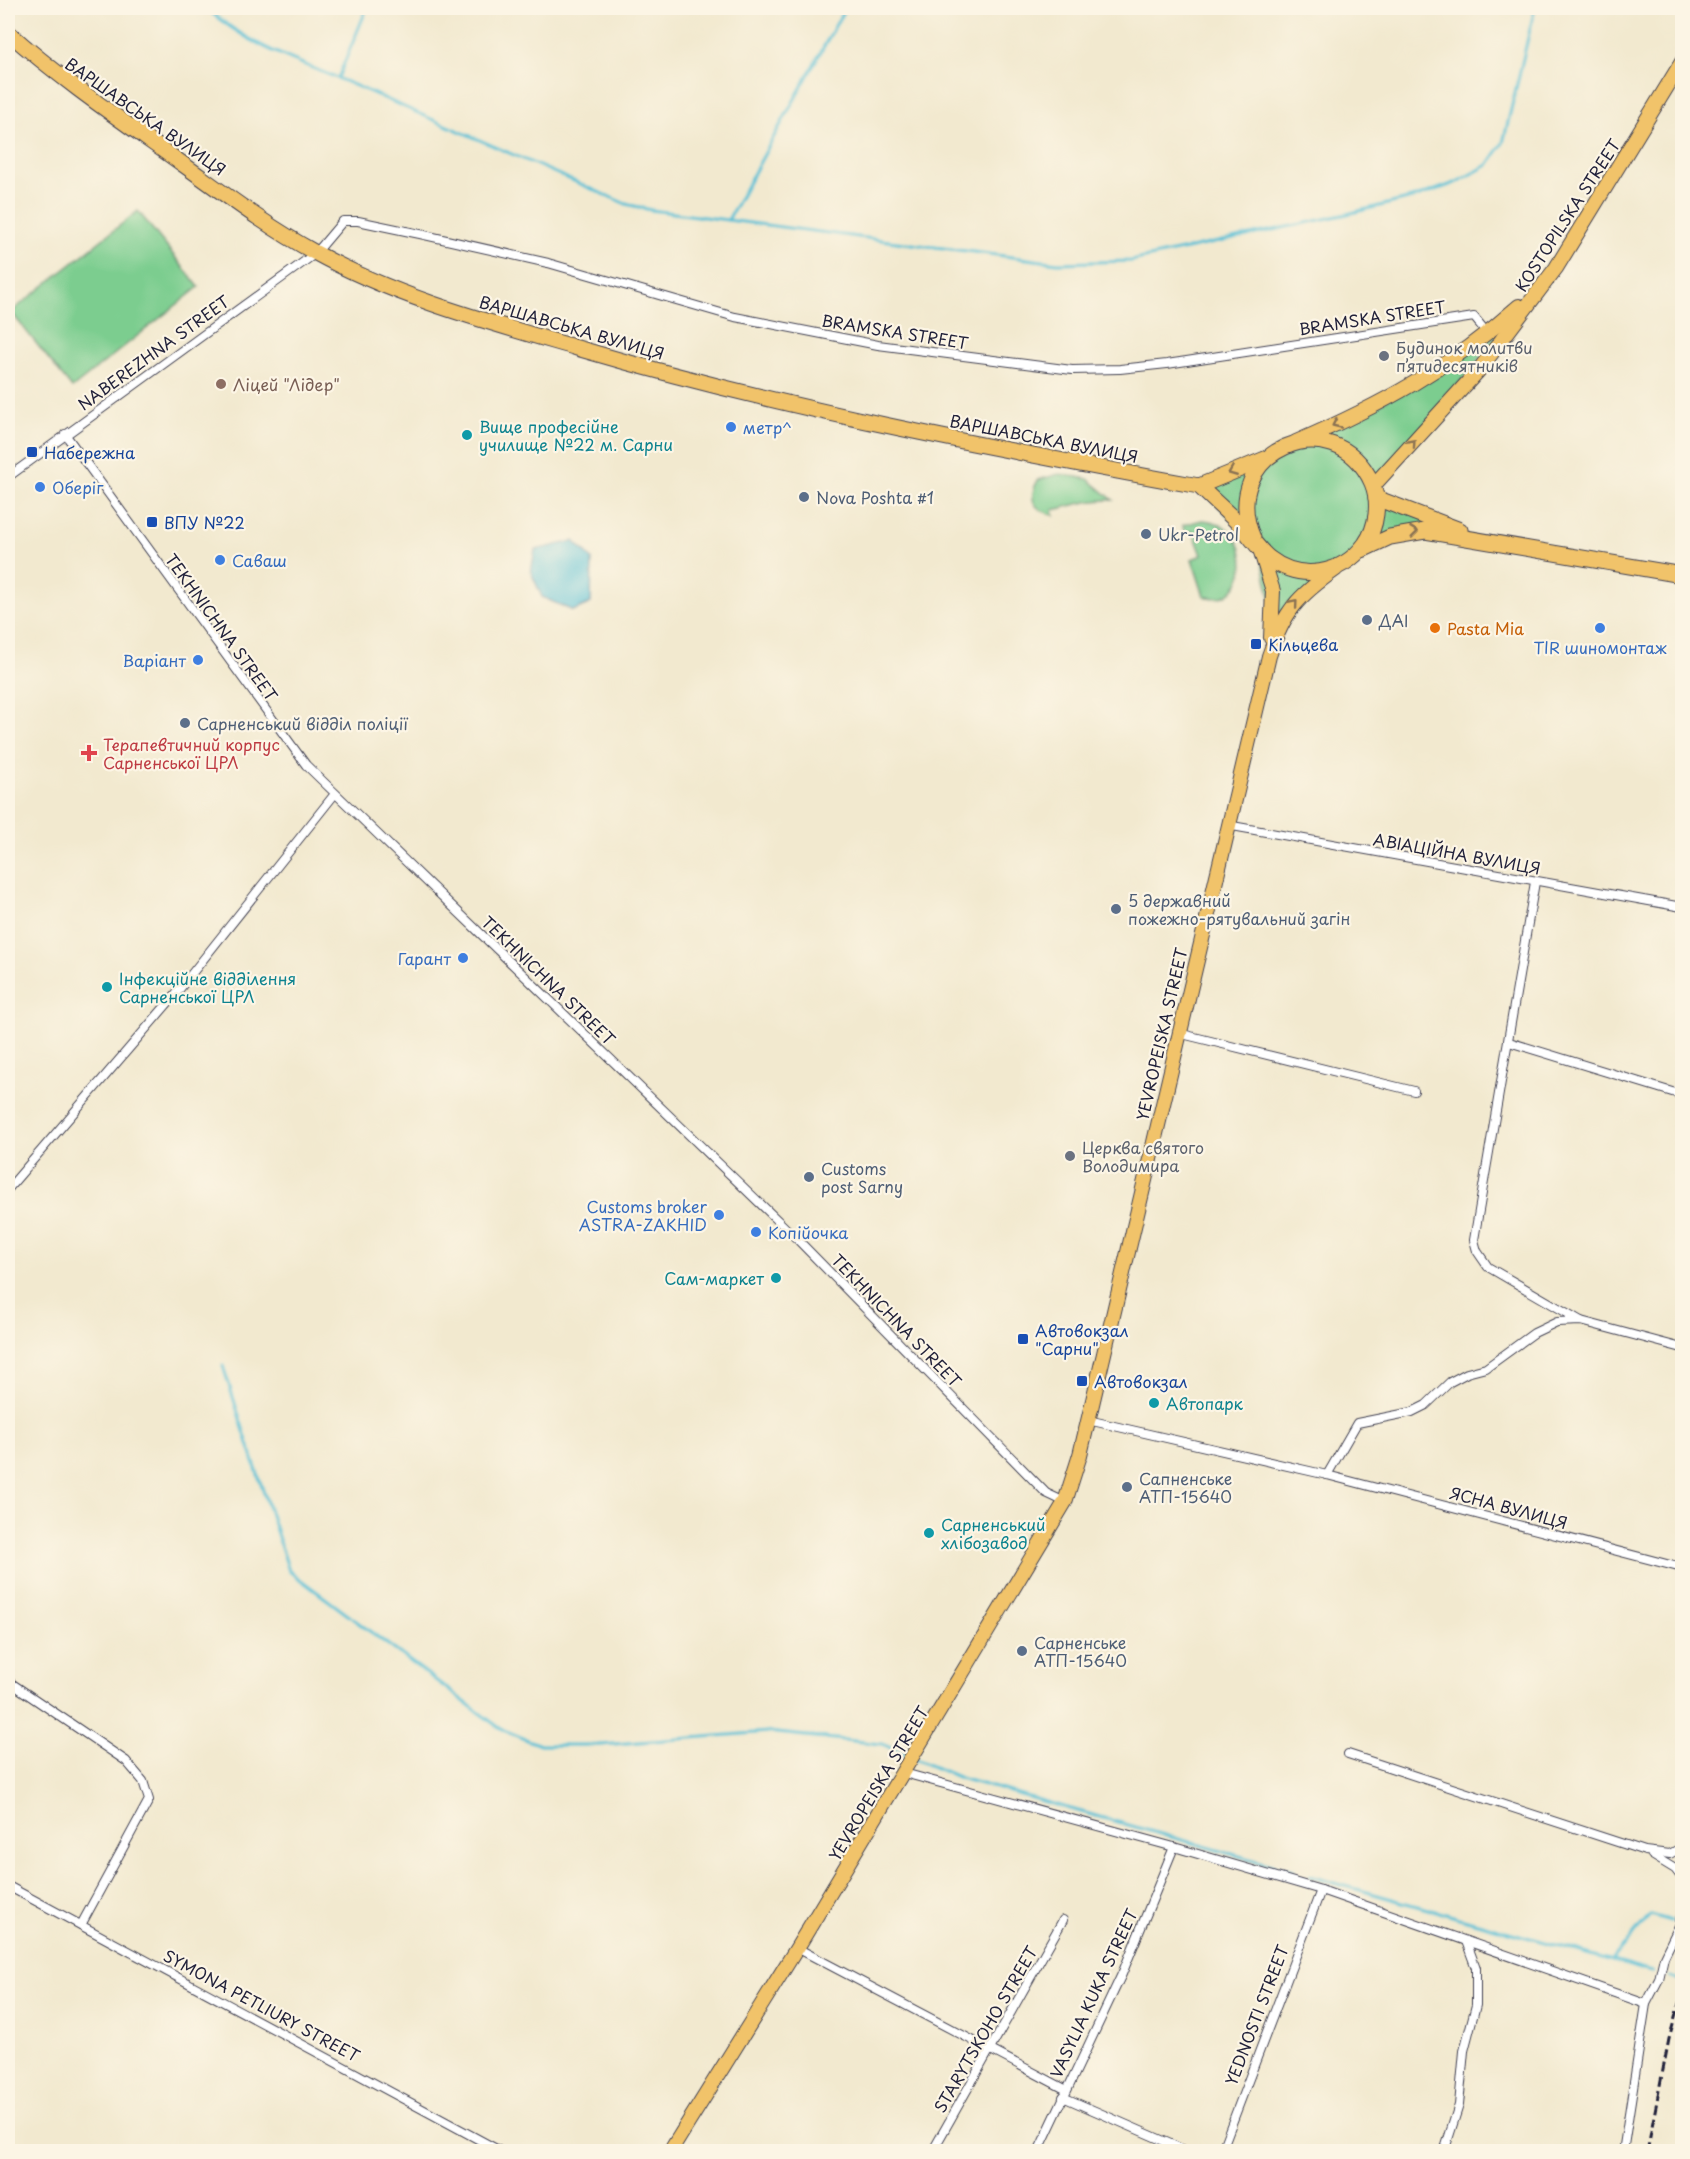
<svg xmlns="http://www.w3.org/2000/svg" width="1690" height="2159" font-family="'Playpen Sans',sans-serif">
  <style>
    .green { fill: #7bcd8f; stroke: #4e7865; stroke-width: 1.5 }
    .water { fill: #59c0d6; stroke: #3e7188; stroke-width: 1.5 }
    .lines { fill: none; stroke-linecap: round; stroke-linejoin: round }
    .stream { stroke: #59c0d6; stroke-width: 3 }
    .street-casing { stroke: #414051; stroke-width: 10 }
    .primary-casing { stroke: #414051; stroke-width: 16 }
    .highway-casing { stroke: #414051; stroke-width: 17 }
    .street { stroke: #fff; stroke-width: 8 }
    .primary { stroke: #f1c36a; stroke-width: 14 }
    .highway { stroke: #f1c36a; stroke-width: 15 }
    .rail { stroke: #22223b; stroke-width: 3; stroke-dasharray: 9 4.5; stroke-linecap: butt }
    .oneway { stroke: #8a7252 }
    .worship-dot { fill: #6b7280; stroke: #fcf5e5; stroke-width: 2 }
    .education-dot { fill: #8d6e63; stroke: #fcf5e5; stroke-width: 2 }
    .shop-dot { fill: #3f7fe0; stroke: #fcf5e5; stroke-width: 2 }
    .culture-dot { fill: #0f9aa8; stroke: #fcf5e5; stroke-width: 2 }
    .transit-dot { fill: #1a4fb4; stroke: #fcf5e5; stroke-width: 2 }
    .service-dot { fill: #5c6f8a; stroke: #fcf5e5; stroke-width: 2 }
    .food-dot { fill: #e8710a; stroke: #fcf5e5; stroke-width: 2 }
    .health-dot { fill: #e0444e; stroke: #fcf5e5; stroke-width: 2 }
    .labels { text-anchor: middle; dominant-baseline: central; stroke-width: 4.5; stroke-linejoin: round; paint-order: stroke }
    .street-label { font-size: 16px; fill: #22223b; stroke: #fcf5e5 }
    .worship-label { font-size: 16px; fill: #5b616d; stroke: #fcf5e5; text-anchor: start }
    .education-label { font-size: 16px; fill: #785e54; stroke: #fcf5e5; text-anchor: start }
    .culture-label { font-size: 16px; fill: #0d838f; stroke: #fcf5e5; text-anchor: start }
    .shop-label { font-size: 16px; fill: #366cbe; stroke: #fcf5e5; text-anchor: start }
    .transit-label { font-size: 16px; fill: #164399; stroke: #fcf5e5; text-anchor: start }
    .service-label { font-size: 16px; fill: #4e5e75; stroke: #fcf5e5; text-anchor: start }
    .food-label { font-size: 16px; fill: #c56008; stroke: #fcf5e5; text-anchor: start }
    .health-label { font-size: 16px; fill: #be3a42; stroke: #fcf5e5; text-anchor: start }
  </style>
  <rect width="100%" height="100%" fill="#fcf5e5"/>
  <filter id="ink" filterUnits="userSpaceOnUse"><feTurbulence type="fractalNoise" baseFrequency=".0167" numOctaves="2"/><feDisplacementMap in="SourceGraphic" scale="12" xChannelSelector="R" yChannelSelector="G"/><feConvolveMatrix kernelMatrix="1 2 1 2 8 2 1 2 1" color-interpolation-filters="sRGB"/></filter>
  <filter id="wash" filterUnits="userSpaceOnUse"><feTurbulence type="fractalNoise" baseFrequency=".008" numOctaves="4" result="noise"/><feDisplacementMap in="SourceGraphic" scale="24" xChannelSelector="R" yChannelSelector="G"/><feGaussianBlur stdDeviation="1.35" result="paint"/><feColorMatrix in="noise" values="0 0 0 0 0 0 0 0 0 0 0 0 0 0 0 0 0 1.4 0 .05"/><feComposite in="paint" operator="in"/></filter>
  <g filter="url(#wash)">
    <rect width="100%" height="100%" fill="#f2e9cf"/>
    <g class="green">
      <path d="M138,211l61,76 -127,101 -61,-76z"/>
      <path d="M1556,268l-183,218 3,12 72,27 -42,8 -66,33 -63,65 -17,-82 -61,-63 178,-80 127,-86z"/>
      <path d="M1059,474l29,5 25,21c-21,-1 -39,5 -60,10l1,5c-21,-5 -27,-16 -16,-35z"/>
      <path d="M1202,520c59,4 49,91 2,76l-12,-37 10,-4 -9,-24 -9,1 -1,-7z"/>
    </g>
    <path class="water" d="M574,541l18,18 -1,44 -18,8 -31,-14 -11,-25 4,-22z"/>
    <g class="lines">
      <g class="stream">
        <path d="M206,8c49,43 99,55 157,81 88,38 175,77 263,115l25,6 407,53 73,-2 216,-47 69,-17 39,-14 33,-18 15,-22 32,-135"/>
        <path d="M338,78l29,-70"/>
        <path d="M728,220l117,-212"/>
        <path d="M223,1366l66,205 212,158 39,16h61l167,-13 114,12 25,11"/>
        <path d="M915,1759l45,19 333,93"/>
        <path d="M1310,1876l342,96"/>
        <path d="M1612,1961l38,-46 21,6"/>
        <path d="M1669,1977l10,3"/>
      </g>
    </g>
  </g>
  <g filter="url(#ink)">
    <g class="lines">
      <g class="street-casing">
        <g id="street">
          <path d="M65,434l241,331 492,475 248,253 19,9"/>
          <path d="M8,477l308,-224 27,-32h15l62,13 128,29 187,54 143,28 194,25 48,-1 47,-5 307,-47 13,16"/>
          <path d="M1227,825l455,82"/>
          <path d="M1535,882l-61,358 3,11 11,16 93,54"/>
          <path d="M1178,1033l236,58"/>
          <path d="M1509,1042l173,53"/>
          <path d="M8,1189l166,-193 160,-201"/>
          <path d="M1088,1420l239,55 355,93"/>
          <path d="M1327,1475l30,-52 55,-11 14,-7 24,-23 17,-9 19,-5 48,-35 23,-11 24,-1 101,27"/>
          <path d="M8,1681l118,80 17,20 6,19 -68,125"/>
          <path d="M1348,1754l297,97 25,3 12,-7"/>
          <path d="M904,1773l270,74 147,43 325,114"/>
          <path d="M1652,1855l23,14 7,9"/>
          <path d="M8,1886l494,266"/>
          <path d="M797,1948l268,141"/>
          <path d="M1063,2097l126,55"/>
          <path d="M932,2152l131,-232"/>
          <path d="M1038,2152l84,-178 52,-127"/>
          <path d="M1221,2152l100,-262"/>
          <path d="M1444,2152l15,-47 5,-54 12,-46v-37l-10,-27"/>
          <path d="M1623,2152l23,-148 13,-25 5,-22 16,-33 2,-19"/>
        </g>
      </g>
      <g class="primary-casing">
        <g id="primary">
          <path d="M1296,442c84,-36 155,-75 223,-136"/>
          <path d="M1373,486l106,-116 77,-102 126,-206"/>
          <path d="M1260,549l13,42 -2,47"/>
          <path d="M670,2152l127,-204 268,-446 15,-47 189,-799c15,-45 29,-60 67,-87"/>
        </g>
      </g>
      <g class="highway-casing">
        <g id="highway">
          <path d="M8,32c55,49 116,90 176,133 42,30 84,62 130,87 81,45 174,70 263,96 204,60 413,100 622,138"/>
          <path d="M1199,486c13,13 27,25 40,38 10,10 18,24 30,34 31,24 73,17 96,-14 12,-17 15,-42 7,-61 -37,-83 -156,-31 -119,55"/>
          <path d="M1199,486l66,-27"/>
          <path d="M1376,498l84,32"/>
          <path d="M1362,550l28,-13 35,-6 257,44"/>
        </g>
      </g>
      <use href="#street" class="street"/>
      <use href="#primary" class="primary"/>
      <use href="#highway" class="highway"/>
      <path class="rail" d="M1647,2152l22,-113 13,-46"/>
    </g>
    <defs><path id="oneway-chevron" d="M-2-3.5L2.5 0L-2 3.5" fill="none" stroke-width="1.6" stroke-linecap="round" stroke-linejoin="round" transform="scale(1.5)"/></defs>
    <g class="oneway">
      <use href="#oneway-chevron" transform="translate(1336 424) rotate(155)"/>
      <use href="#oneway-chevron" transform="translate(1412 443) rotate(-48)"/>
      <use href="#oneway-chevron" transform="translate(1232 472) rotate(158)"/>
      <use href="#oneway-chevron" transform="translate(1414 532) rotate(-7)"/>
      <use href="#oneway-chevron" transform="translate(1294 603) rotate(-50)"/>
    </g>
  </g>
  <g class="worship-dot">
    <circle cx="1384" cy="356" r="6"/>
    <circle cx="1070" cy="1156" r="6"/>
  </g>
  <circle class="education-dot" cx="221" cy="384" r="6"/>
  <g class="shop-dot">
    <circle cx="731" cy="427" r="6"/>
    <circle cx="40" cy="487" r="6"/>
    <circle cx="220" cy="560" r="6"/>
    <circle cx="1600" cy="628" r="6"/>
    <circle cx="198" cy="660" r="6"/>
    <circle cx="463" cy="958" r="6"/>
    <circle cx="719" cy="1215" r="6"/>
    <circle cx="756" cy="1232" r="6"/>
  </g>
  <g class="culture-dot">
    <circle cx="467" cy="435" r="6"/>
    <circle cx="107" cy="987" r="6"/>
    <circle cx="776" cy="1278" r="6"/>
    <circle cx="1154" cy="1403" r="6"/>
    <circle cx="929" cy="1533" r="6"/>
  </g>
  <g class="transit-dot">
    <rect x="26" y="446" width="12" height="12" rx="3"/>
    <rect x="146" y="516" width="12" height="12" rx="3"/>
    <rect x="1250" y="638" width="12" height="12" rx="3"/>
    <rect x="1017" y="1333" width="12" height="12" rx="3"/>
    <rect x="1076" y="1375" width="12" height="12" rx="3"/>
  </g>
  <g class="service-dot">
    <circle cx="804" cy="497" r="6"/>
    <circle cx="1146" cy="534" r="6"/>
    <circle cx="1367" cy="620" r="6"/>
    <circle cx="185" cy="723" r="6"/>
    <circle cx="1116" cy="909" r="6"/>
    <circle cx="809" cy="1177" r="6"/>
    <circle cx="1127" cy="1487" r="6"/>
    <circle cx="1022" cy="1651" r="6"/>
  </g>
  <circle class="food-dot" cx="1435" cy="628" r="6"/>
  <path class="health-dot" d="M86 744h6v6h6v6h-6v6h-6v-6h-6v-6h6z"/>
  <g class="labels">
    <g class="street-label">
      <text transform="translate(146 116) rotate(35)">ВАРШАВСЬКА ВУЛИЦЯ</text>
      <text transform="translate(1567 215) rotate(-57)">KOSTOPILSKA STREET</text>
      <text transform="translate(1372 317) rotate(-9)">BRAMSKA STREET</text>
      <text transform="translate(572 327) rotate(16)">ВАРШАВСЬКА ВУЛИЦЯ</text>
      <text transform="translate(895 331) rotate(9)">BRAMSKA STREET</text>
      <text transform="translate(153 352) rotate(-36)">NABEREZHNA STREET</text>
      <text transform="translate(1044 438) rotate(11)">ВАРШАВСЬКА ВУЛИЦЯ</text>
      <text transform="translate(222 627) rotate(54)">TEKHNICHNA STREET</text>
      <text transform="translate(1457 853) rotate(10)">АВІАЦІЙНА ВУЛИЦЯ</text>
      <text transform="translate(549 980) rotate(44)">TEKHNICHNA STREET</text>
      <text transform="translate(1161 1034) rotate(-77)">YEVROPEISKA STREET</text>
      <text transform="translate(897 1320) rotate(46)">TEKHNICHNA STREET</text>
      <text transform="translate(1509 1507) rotate(15)">ЯСНА ВУЛИЦЯ</text>
      <text transform="translate(878 1783) rotate(-59)">YEVROPEISKA STREET</text>
      <text transform="translate(1093 1993) rotate(-65)">VASYLIA KUKA STREET</text>
      <text transform="translate(262 2005) rotate(28)">SYMONA PETLIURY STREET</text>
      <text transform="translate(1256 2015) rotate(-69)">YEDNOSTI STREET</text>
      <text transform="translate(985 2029) rotate(-60)">STARYTSKOHO STREET</text>
    </g>
    <g class="worship-label">
      <text x="1396" y="347">Будинок молитви<tspan x="1396" dy="18">п’ятидесятників</tspan></text>
      <text x="1082" y="1147">Церква святого<tspan x="1082" dy="18">Володимира</tspan></text>
    </g>
    <g class="education-label">
      <text x="233" y="384">Ліцей "Лідер"</text>
    </g>
    <g class="culture-label">
      <text x="479" y="426">Вище професійне<tspan x="479" dy="18">училище №22 м. Сарни</tspan></text>
      <text x="119" y="978">Інфекційне відділення<tspan x="119" dy="18">Сарненської ЦРЛ</tspan></text>
      <text x="764" y="1278" text-anchor="end">Сам-маркет</text>
      <text x="1166" y="1403">Автопарк</text>
      <text x="941" y="1524">Сарненський<tspan x="941" dy="18">хлібозавод</tspan></text>
    </g>
    <g class="shop-label">
      <text x="743" y="427">метр^</text>
      <text x="52" y="487">Оберіг</text>
      <text x="232" y="560">Саваш</text>
      <text x="1600" y="647" text-anchor="middle">TIR шиномонтаж</text>
      <text x="186" y="660" text-anchor="end">Варіант</text>
      <text x="451" y="958" text-anchor="end">Гарант</text>
      <text x="707" y="1206" text-anchor="end">Customs broker<tspan x="707" dy="18">ASTRA-ZAKHID</tspan></text>
      <text x="768" y="1232">Копійочка</text>
    </g>
    <g class="transit-label">
      <text x="44" y="452">Набережна</text>
      <text x="164" y="522">ВПУ №22</text>
      <text x="1268" y="644">Кільцева</text>
      <text x="1035" y="1330">Автовокзал<tspan x="1035" dy="18">"Сарни"</tspan></text>
      <text x="1094" y="1381">Автовокзал</text>
    </g>
    <g class="service-label">
      <text x="816" y="497">Nova Poshta #1</text>
      <text x="1158" y="534">Ukr-Petrol</text>
      <text x="1379" y="620">ДАІ</text>
      <text x="197" y="723">Сарненський відділ поліції</text>
      <text x="1128" y="900">5 державний<tspan x="1128" dy="18">пожежно-рятувальний загін</tspan></text>
      <text x="821" y="1168">Customs<tspan x="821" dy="18">post Sarny</tspan></text>
      <text x="1139" y="1478">Сапненське<tspan x="1139" dy="18">АТП-15640</tspan></text>
      <text x="1034" y="1642">Сарненське<tspan x="1034" dy="18">АТП-15640</tspan></text>
    </g>
    <g class="food-label">
      <text x="1447" y="628">Pasta Mia</text>
    </g>
    <g class="health-label">
      <text x="103" y="744">Терапевтичний корпус<tspan x="103" dy="18">Сарненської ЦРЛ</tspan></text>
    </g>
  </g>
  <rect width="1690" height="2159" fill="none" stroke="#fcf5e5" stroke-width="30"/>
</svg>
